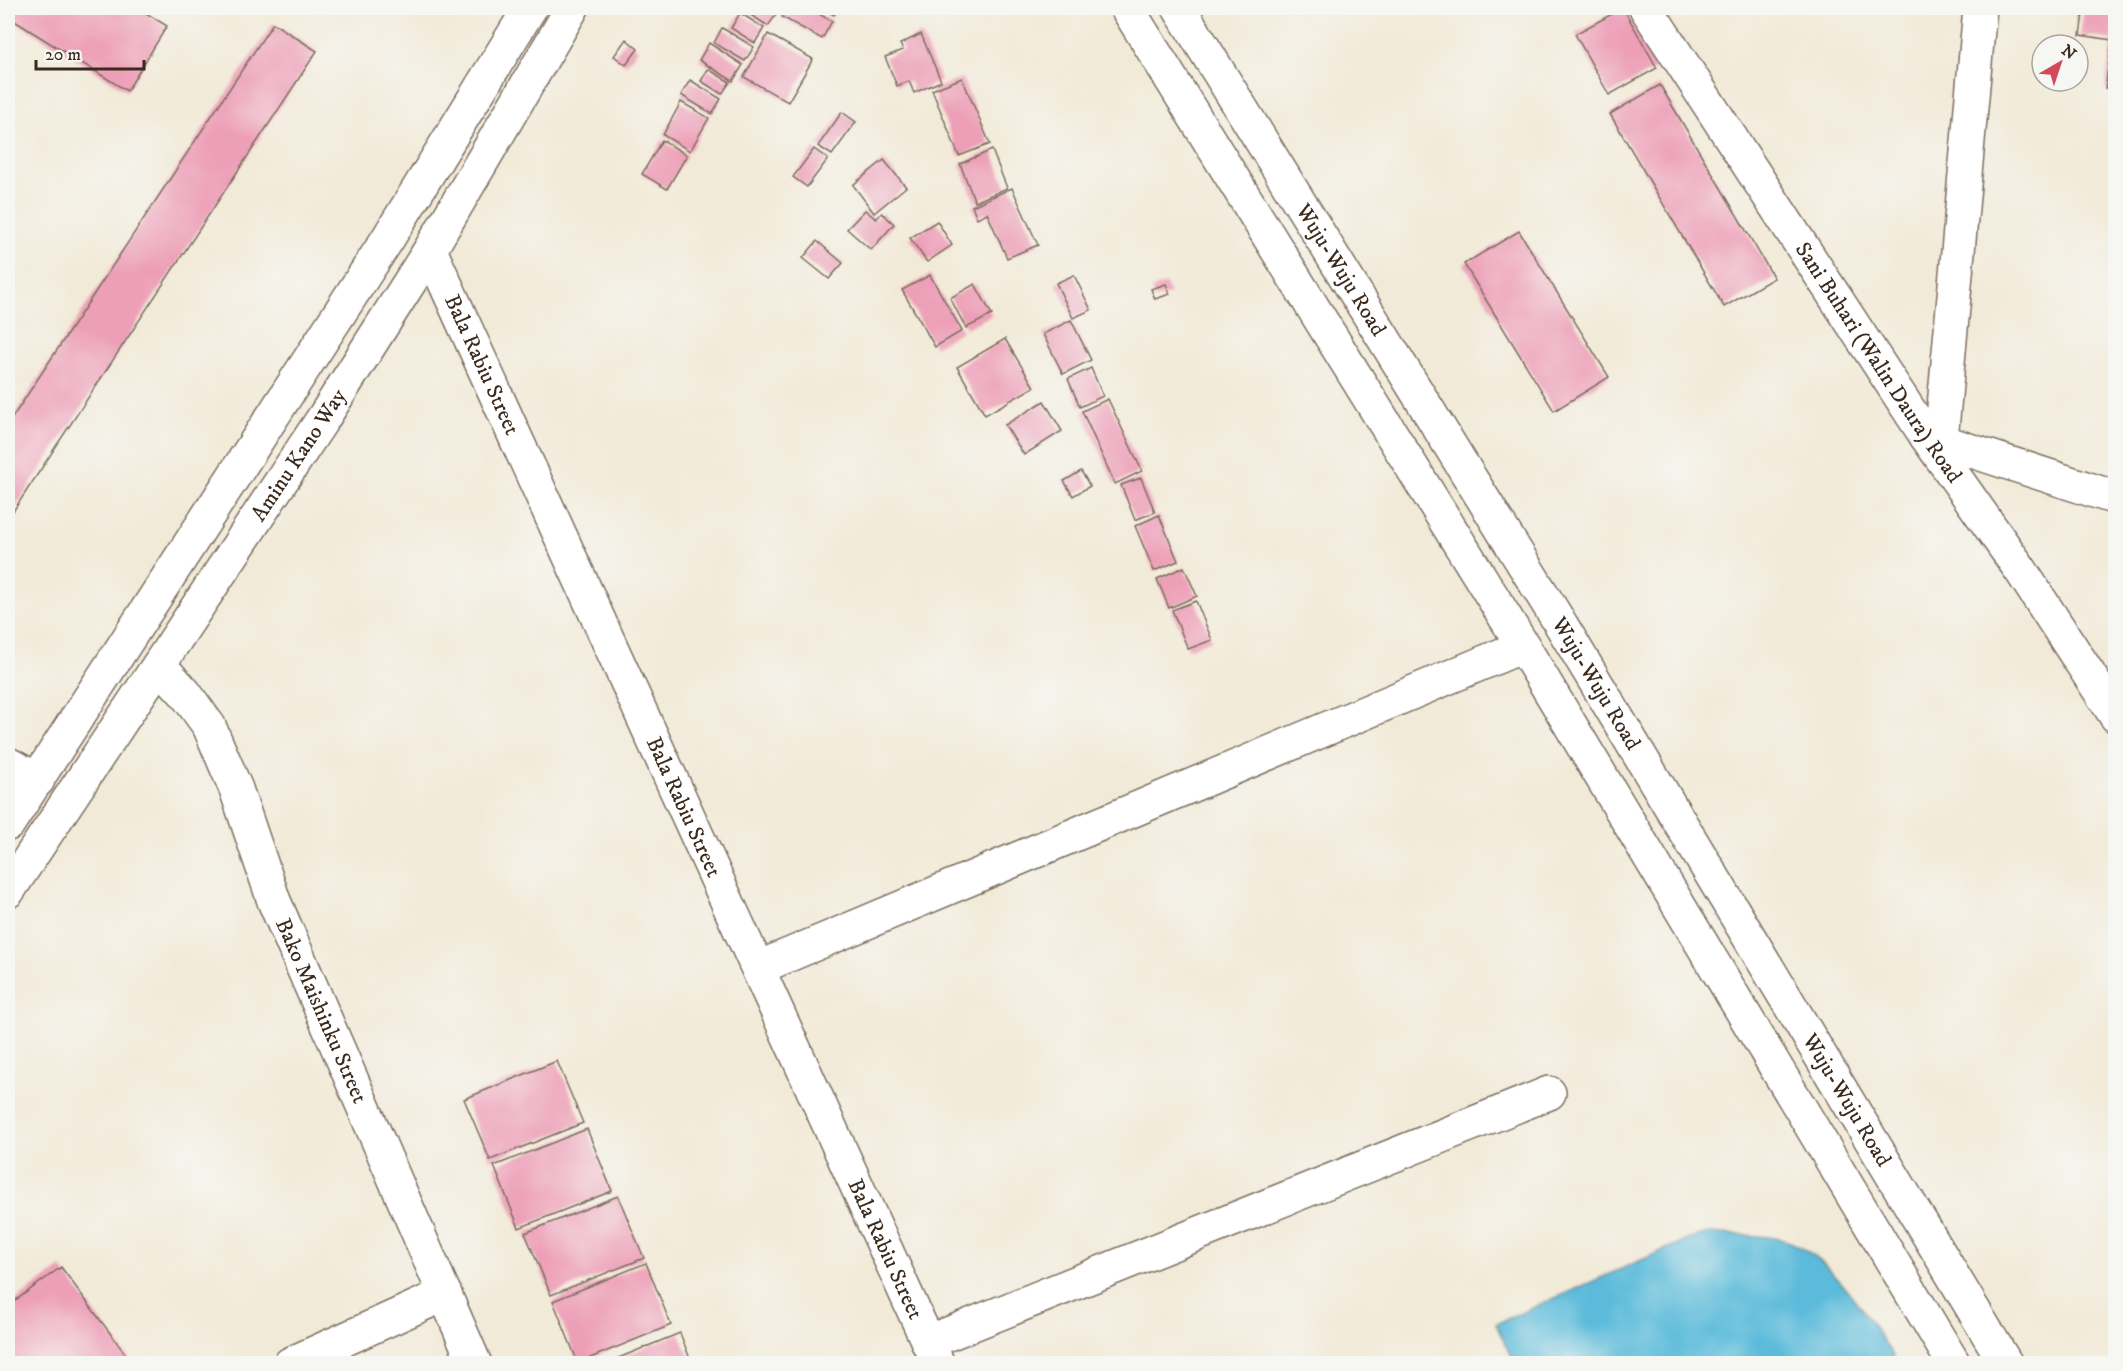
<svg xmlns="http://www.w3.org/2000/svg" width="2123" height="1371" font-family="'IM FELL DW Pica',serif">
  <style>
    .water { fill: #5cbbda; stroke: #4c727c; stroke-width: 1.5 }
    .building { fill: #ed9fb7 }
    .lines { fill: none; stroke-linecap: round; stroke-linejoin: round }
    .street-casing { stroke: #7b6d5f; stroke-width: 36 }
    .secondary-casing { stroke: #7b6d5f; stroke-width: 36 }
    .street { stroke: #fff; stroke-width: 33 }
    .secondary { stroke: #fff; stroke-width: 33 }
    .labels { text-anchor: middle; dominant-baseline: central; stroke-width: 6; stroke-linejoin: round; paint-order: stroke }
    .street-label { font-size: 22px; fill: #3b2a1e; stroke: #f6f6f2 }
  </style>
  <rect width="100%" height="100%" fill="#f6f6f2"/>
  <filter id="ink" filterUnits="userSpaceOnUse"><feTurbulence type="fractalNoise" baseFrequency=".0167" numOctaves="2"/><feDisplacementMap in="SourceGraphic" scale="12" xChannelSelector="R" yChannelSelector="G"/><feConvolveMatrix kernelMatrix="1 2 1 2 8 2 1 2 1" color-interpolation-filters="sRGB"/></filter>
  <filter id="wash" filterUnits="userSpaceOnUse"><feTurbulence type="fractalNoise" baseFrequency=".008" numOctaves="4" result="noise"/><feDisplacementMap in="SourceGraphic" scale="24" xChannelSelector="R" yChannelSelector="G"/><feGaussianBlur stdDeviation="1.35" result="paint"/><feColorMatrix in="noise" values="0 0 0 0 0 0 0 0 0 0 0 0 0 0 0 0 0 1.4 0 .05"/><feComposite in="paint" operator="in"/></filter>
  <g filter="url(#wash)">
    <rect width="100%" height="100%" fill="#f2ead8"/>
    <path class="water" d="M1711,1233c23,3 46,1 69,6 50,11 91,85 118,124h-384l-18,-39 200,-88z"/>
    <g id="blocks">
      <g class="building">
        <path d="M8,8h130l29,18 -40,65 -119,-74z"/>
        <path d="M740,8h32l6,4 -10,14z"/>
        <path d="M787,8h21l24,13 -10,18 -40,-22z"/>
        <path d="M821,8h18l-5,7z"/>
        <path d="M1623,8l34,60 -48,27 -34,-61z"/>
        <path d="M2084,8l32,1v80l-11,-1 7,-48 -32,-5z"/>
        <path d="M740,13l24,15 -9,15 -24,-15z"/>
        <path d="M273,23l44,28 -309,468v-95z"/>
        <path d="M722,28l32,19 -9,14 -31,-18z"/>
        <path d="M768,34l45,25 -25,43 -44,-25z"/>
        <path d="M921,34l20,47 -27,12 -5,-12 -12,5 -12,-29 18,-7 -3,-6z"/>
        <path d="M626,39l12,10 -12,16 -12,-9z"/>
        <path d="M709,43l34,22 -10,16 -34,-21z"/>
        <path d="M708,69l22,13 -8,12 -21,-13z"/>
        <path d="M962,78l28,66 -31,12 -27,-66z"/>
        <path d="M690,80l31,19 -9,15 -31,-19z"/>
        <path d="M1660,85l114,193 -50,29 -114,-193z"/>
        <path d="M681,102l28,16 -19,33 -27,-16z"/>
        <path d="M842,112l14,10 -24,33 -14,-9z"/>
        <path d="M662,140l25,15 -20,34 -25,-15z"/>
        <path d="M814,149l14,10 -21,28 -14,-10z"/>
        <path d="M992,150l15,38 -32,14 -15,-38z"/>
        <path d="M884,160l22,27 -32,26 -21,-28z"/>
        <path d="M1012,188l26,57 -31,13 -20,-45 -10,5 -5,-12z"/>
        <path d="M865,210l11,9 6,-6 12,11 -23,26 -24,-21z"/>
        <path d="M937,221l15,24 -25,17 -17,-24z"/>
        <path d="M1519,231l90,146 -55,34 -90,-147z"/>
        <path d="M817,241l26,22 -14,16 -26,-21z"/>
        <path d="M930,275l32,56 -27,16 -33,-57z"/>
        <path d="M1074,275l17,35 -18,8 -17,-35z"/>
        <path d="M975,284l17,31 -26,13 -16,-30z"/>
        <path d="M1166,284l4,10 -15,5 -4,-10z"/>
        <path d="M1071,320l20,40 -28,14 -20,-40z"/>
        <path d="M1005,339l29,48 -49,28 -28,-48z"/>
        <path d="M1091,368l12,28 -23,11 -12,-28z"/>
        <path d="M1108,399l34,72 -27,13 -33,-73z"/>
        <path d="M1044,401l18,30 -38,24 -19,-30z"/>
        <path d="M1081,471l9,15 -17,10 -9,-15z"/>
        <path d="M1141,478l14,34 -20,8 -14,-35z"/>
        <path d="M1159,515l19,46 -24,10 -19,-45z"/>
        <path d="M1184,567l13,29 -28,12 -12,-29z"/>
        <path d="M1196,601l16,39 -24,9 -16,-39z"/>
        <path d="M557,1061l26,62 -93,37 -26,-61z"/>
        <path d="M587,1129l25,62 -93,37 -25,-62z"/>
        <path d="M618,1196l26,62 -93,37 -26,-62z"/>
        <path d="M646,1263l25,62 -93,38 -25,-62z"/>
        <path d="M61,1267l69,93 -5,4h-85l-3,-5 -5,5h-24v-58z"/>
        <path d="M680,1333l12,31h-86v-1z"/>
      </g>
    </g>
  </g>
  <g filter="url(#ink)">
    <use href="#blocks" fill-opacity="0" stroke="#7b6d5f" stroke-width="1.5"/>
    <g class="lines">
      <g class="street-casing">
        <g id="street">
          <path d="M1127,8l396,638 431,718"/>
          <path id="s1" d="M1179,8l381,615 446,741"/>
          <path id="s2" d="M430,250l508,1114"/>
          <path d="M1926,436l190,62"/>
          <path d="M1941,440l39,-432"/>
          <path id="s3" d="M160,666l25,27 24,33 27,63 38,112 201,463"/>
          <path d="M8,764l30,16"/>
          <path d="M758,968l765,-322"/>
          <path d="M928,1342l621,-249"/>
          <path d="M290,1364l155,-70"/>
        </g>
      </g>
      <g class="secondary-casing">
        <g id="secondary">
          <path id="s4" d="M1646,8l280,428 94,133 96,147"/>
          <path d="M8,824l379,-584 143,-232"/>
          <path id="s5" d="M8,891l316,-474 106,-167 142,-242"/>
        </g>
      </g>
      <use href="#street" class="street"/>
      <use href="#secondary" class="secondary"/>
    </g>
  </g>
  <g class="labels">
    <g class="street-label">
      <text stroke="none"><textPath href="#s1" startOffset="308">Wuju-Wuju Road</textPath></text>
      <text stroke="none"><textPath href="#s4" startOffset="424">Sani Buhari (Walin Daura) Road</textPath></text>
      <text stroke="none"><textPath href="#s2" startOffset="126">Bala Rabiu Street</textPath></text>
      <text stroke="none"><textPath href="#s5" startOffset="524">Aminu Kano Way</textPath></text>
      <text stroke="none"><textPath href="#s1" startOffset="794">Wuju-Wuju Road</textPath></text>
      <text stroke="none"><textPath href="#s2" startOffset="612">Bala Rabiu Street</textPath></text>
      <text stroke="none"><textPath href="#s3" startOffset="384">Bako Maishinku Street</textPath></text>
      <text stroke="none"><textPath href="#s1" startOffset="1280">Wuju-Wuju Road</textPath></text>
      <text stroke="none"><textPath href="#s2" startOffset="1098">Bala Rabiu Street</textPath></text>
    </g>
  </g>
  <rect width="2123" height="1371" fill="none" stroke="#f6f6f2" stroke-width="30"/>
  <g transform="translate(2060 63) rotate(39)"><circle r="28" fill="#f6f6f2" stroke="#aba49d" stroke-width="1.5"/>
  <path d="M0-4.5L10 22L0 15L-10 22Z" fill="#d1495b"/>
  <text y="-9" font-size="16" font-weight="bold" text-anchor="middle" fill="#3b2a1e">N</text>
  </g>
  <path d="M36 60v9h108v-9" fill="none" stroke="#3b2a1e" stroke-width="3"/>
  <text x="45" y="60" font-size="18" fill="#3b2a1e" stroke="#f6f6f2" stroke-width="4.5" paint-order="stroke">20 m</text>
</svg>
